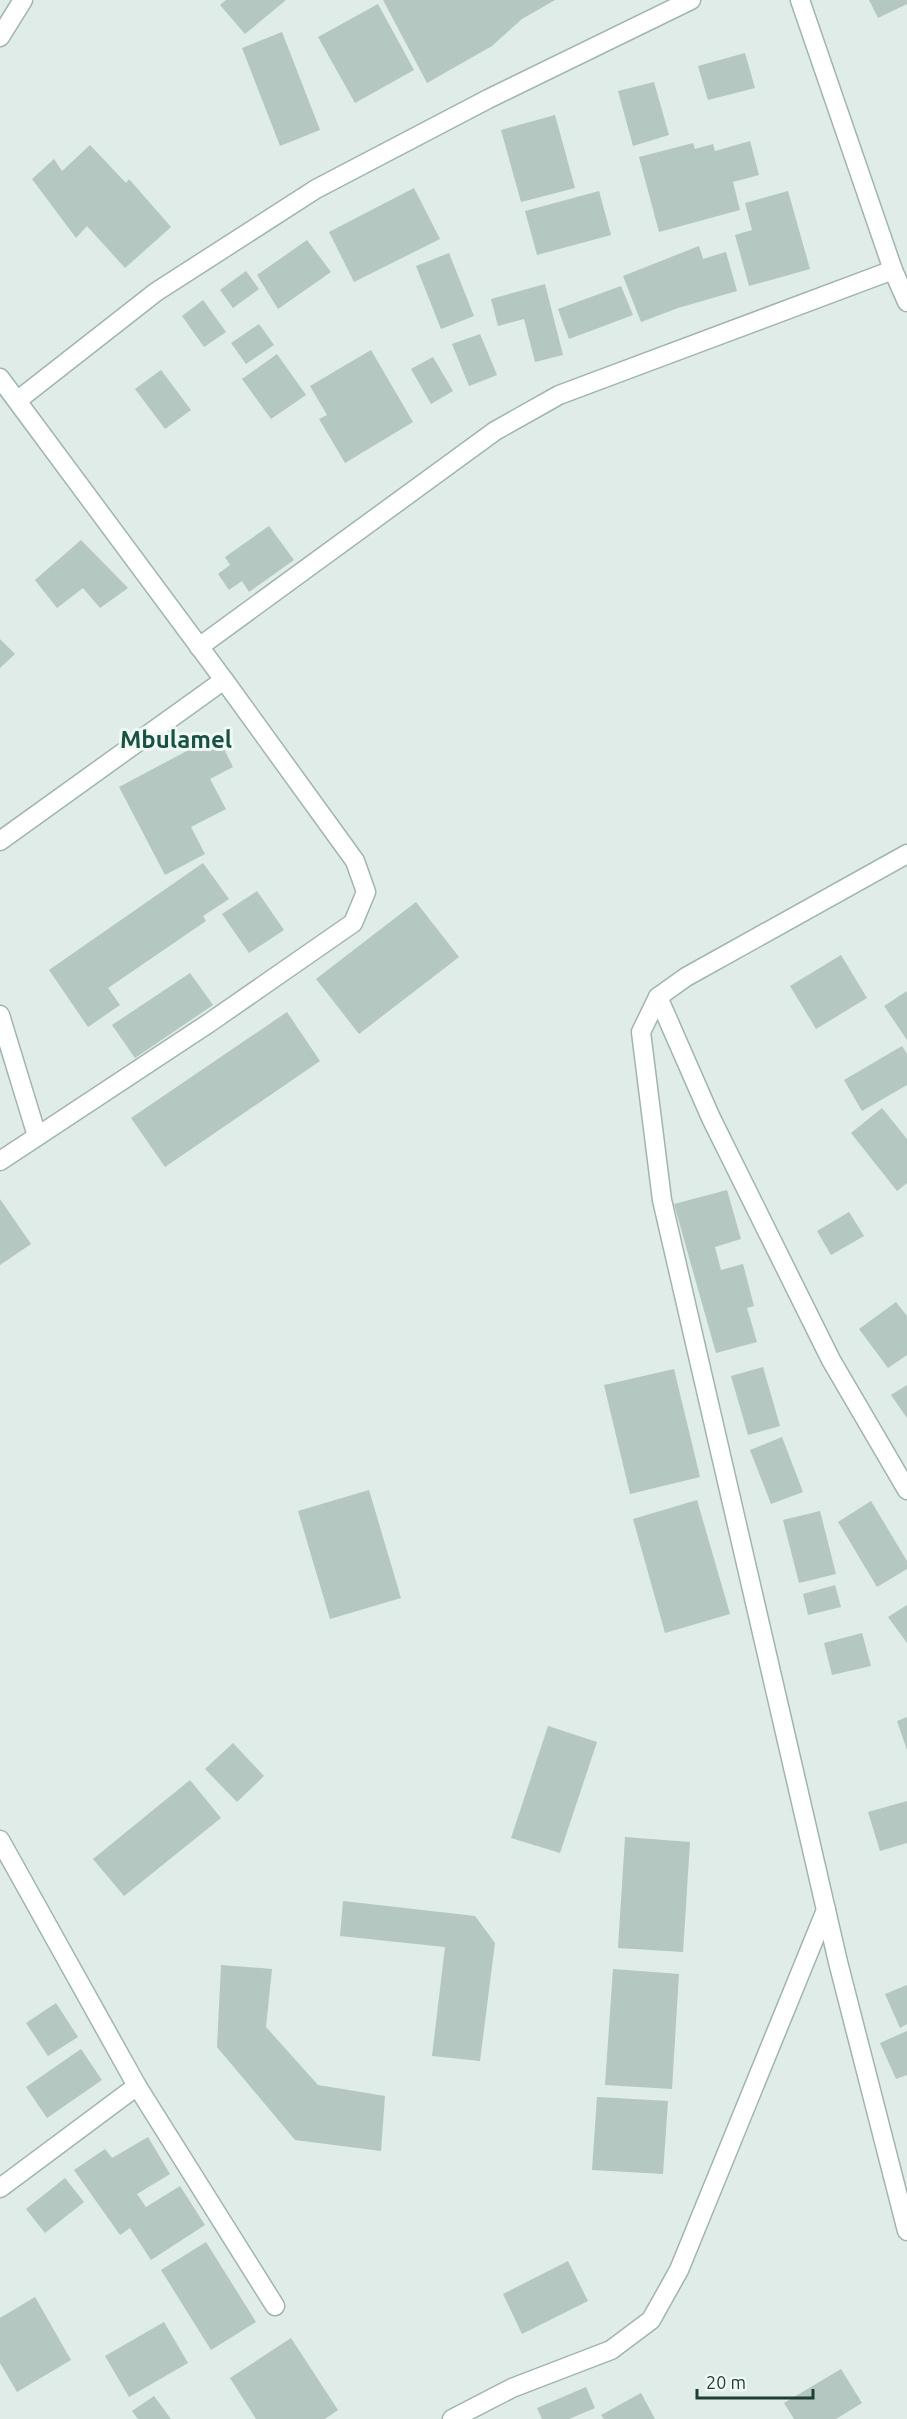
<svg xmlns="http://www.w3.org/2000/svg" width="907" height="2419" font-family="Ubuntu,sans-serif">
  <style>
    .building { fill: #b4c7c0 }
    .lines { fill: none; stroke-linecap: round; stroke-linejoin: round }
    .minor-casing { stroke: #a2b4ae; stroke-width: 21 }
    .minor { stroke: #fff; stroke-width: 18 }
    .labels { text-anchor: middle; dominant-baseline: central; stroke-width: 6; stroke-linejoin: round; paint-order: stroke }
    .district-label { font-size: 24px; font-weight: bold; fill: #195245; stroke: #f0f8f4 }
  </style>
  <rect width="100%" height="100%" fill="#dfece7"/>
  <g class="building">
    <path d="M226,0h60l-41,34 -25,-29z"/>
    <path d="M383,0h172l-33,19 -30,27 -65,37z"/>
    <path d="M869,0h38v4l-29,14z"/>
    <path d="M378,4l36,66 -59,33 -37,-66z"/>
    <path d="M282,32l38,98 -40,16 -38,-98z"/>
    <path d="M745,53l10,35 -47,12 -10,-34z"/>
    <path d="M654,82l15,53 -36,11 -15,-55z"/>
    <path d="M555,115l20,73 -54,14 -20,-72z"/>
    <path d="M750,141l9,34 -26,7 7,28 -81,22 -20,-75 54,-14 2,6 18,-5 2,7z"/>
    <path d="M90,145l36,38 3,-4 42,48 -46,41 -38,-42 -11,12 -44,-59 22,-20 8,12z"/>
    <path d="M414,188l26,51 -86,43 -25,-50z"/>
    <path d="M599,191l12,44 -74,20 -12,-44z"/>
    <path d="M788,191l22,78 -61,17 -14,-51 17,-5 -7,-27z"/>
    <path d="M307,240l24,32 -53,37 -21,-34z"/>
    <path d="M699,246l4,13 23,-7 11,39 -59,17 -37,14 -18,-46z"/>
    <path d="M449,253l25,63 -33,13 -25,-63z"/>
    <path d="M246,271l13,18 -26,19 -13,-18z"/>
    <path d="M545,284l18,71 -28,7 -11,-43 -26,7 -7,-27z"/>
    <path d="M621,286l12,29 -64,24 -11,-30z"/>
    <path d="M203,300l23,32 -22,15 -22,-31z"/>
    <path d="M259,324l15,21 -28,19 -15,-21z"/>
    <path d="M480,334l17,41 -28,11 -17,-42z"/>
    <path d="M371,350l42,72 -68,41 -26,-44 8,-4 -17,-29z"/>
    <path d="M277,354l29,41 -35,24 -29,-40z"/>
    <path d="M433,357l20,34 -22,13 -20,-35z"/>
    <path d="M161,370l30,40 -26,19 -30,-40z"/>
    <path d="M269,526l25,34 -45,32 -7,-11 -13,9 -11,-16 12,-9 -5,-8z"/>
    <path d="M81,540l47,48 -28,20 -17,-20 -26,20 -22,-28z"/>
    <path d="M0,639l15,15 -15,14z"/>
    <path d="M217,735l16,32 -23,12 16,30 -35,18 14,27 -40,21 -46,-88z"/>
    <path d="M203,863l26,36 -26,17 3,5 -98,67 12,17 -32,22 -39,-57z"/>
    <path d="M257,891l27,39 -35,23 -27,-39z"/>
    <path d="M416,902l43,55 -100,77 -43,-55z"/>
    <path d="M841,955l26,43 -51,31 -26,-43z"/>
    <path d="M190,973l23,32 -78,53 -23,-33z"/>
    <path d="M907,991v49l-23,-34z"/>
    <path d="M287,1012l33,49 -155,106 -34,-49z"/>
    <path d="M902,1046l5,8v31l-45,26 -18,-31z"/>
    <path d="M882,1108l25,31v44l-10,8 -46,-58z"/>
    <path d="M727,1190l14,49 -26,8 6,23 22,-6 11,42 -7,2 10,34 -41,11 -42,-149z"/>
    <path d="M0,1199l31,45 -31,21z"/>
    <path d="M849,1212l15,24 -33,19 -14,-24z"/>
    <path d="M896,1302l11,14v39l-19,13 -29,-39z"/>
    <path d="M763,1367l17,59 -32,9 -17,-59z"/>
    <path d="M674,1369l26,108 -70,17 -26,-109z"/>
    <path d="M907,1385v33l-16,-23z"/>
    <path d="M782,1437l21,55 -32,12 -21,-54z"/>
    <path d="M369,1490l32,108 -71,21 -32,-108z"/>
    <path d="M697,1500l33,114 -65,19 -32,-114z"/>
    <path d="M871,1501l36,60v8l-30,18 -39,-65z"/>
    <path d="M820,1511l16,63 -37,9 -16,-63z"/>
    <path d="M835,1585l6,22 -33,8 -5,-21z"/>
    <path d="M907,1605v38l-19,-26z"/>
    <path d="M862,1633l9,33 -39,9 -8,-32z"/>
    <path d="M907,1717v33l-10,-29z"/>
    <path d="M548,1726l49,16 -37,111 -49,-15z"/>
    <path d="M233,1743l31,33 -27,26 -32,-33z"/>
    <path d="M190,1780l31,38 -97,78 -31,-37z"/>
    <path d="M907,1801v42l-27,8 -12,-39z"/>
    <path d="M625,1837l65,5 -7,110 -65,-4z"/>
    <path d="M343,1901l132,15 20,27 -15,118 -48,-5 13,-109 -105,-11z"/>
    <path d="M221,1965l51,4 -6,58 52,58 67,11 -4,55 -86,-11 -78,-93z"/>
    <path d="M613,1969l66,5 -7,115 -67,-4z"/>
    <path d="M907,1985v39l-7,4 -15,-34z"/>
    <path d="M56,2003l22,34 -30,19 -22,-33z"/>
    <path d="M907,2031v44l-11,4 -16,-36z"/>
    <path d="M81,2049l21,31 -55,38 -21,-31z"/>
    <path d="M597,2097l71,4 -5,73 -71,-4z"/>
    <path d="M148,2137l22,37 -33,20 9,13 34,-21 25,39 -54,35 -21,-32 -10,7 -46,-65 31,-21 7,9z"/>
    <path d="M65,2178l19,24 -39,31 -19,-24z"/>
    <path d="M206,2242l50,80 -45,28 -50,-80z"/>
    <path d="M568,2261l20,40 -66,33 -19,-40z"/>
    <path d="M35,2297l36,63 -54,32 -17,-29v-45z"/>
    <path d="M164,2322l24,41 -59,34 -24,-41z"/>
    <path d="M291,2338l47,72 -13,9h-69l-26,-41z"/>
    <path d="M841,2369l21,34 -26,16h-42l-10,-16z"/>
    <path d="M586,2387l9,21 -26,11h-27l-5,-11z"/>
    <path d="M641,2393l14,26h-51l-3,-4z"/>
    <path d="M154,2396l17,23h-33l-6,-8z"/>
  </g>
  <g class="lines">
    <g class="minor-casing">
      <g id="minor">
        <path d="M800,0l93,270 14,32"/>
        <path d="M0,37l23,-37"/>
        <path d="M0,378l224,302"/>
        <path d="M18,400l138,-108 160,-103 172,-90 203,-99"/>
        <path d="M199,647l296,-216 64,-36 334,-125"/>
        <path d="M0,841l224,-161 131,181 11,31 -13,31 -144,100 -209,138"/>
        <path d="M907,854l-221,123 -28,20 -17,35 21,168 176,762 69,269"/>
        <path d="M658,997l53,121 120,242 76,130"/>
        <path d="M0,1015l37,121"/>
        <path d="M0,1840l137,246 138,220"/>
        <path d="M0,2188l137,-102"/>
        <path d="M452,2419l60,-31 99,-38 40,-30 28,-50 147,-360"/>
      </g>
    </g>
    <use href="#minor" class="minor"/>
  </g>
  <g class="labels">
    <g class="district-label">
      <text x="176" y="739">Mbulamel</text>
    </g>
  </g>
  <path d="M697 2389v9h116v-9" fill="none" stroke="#1f3e36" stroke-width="3"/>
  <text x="706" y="2389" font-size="18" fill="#1f3e36" stroke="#f0f8f4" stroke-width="4.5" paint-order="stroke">20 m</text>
</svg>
